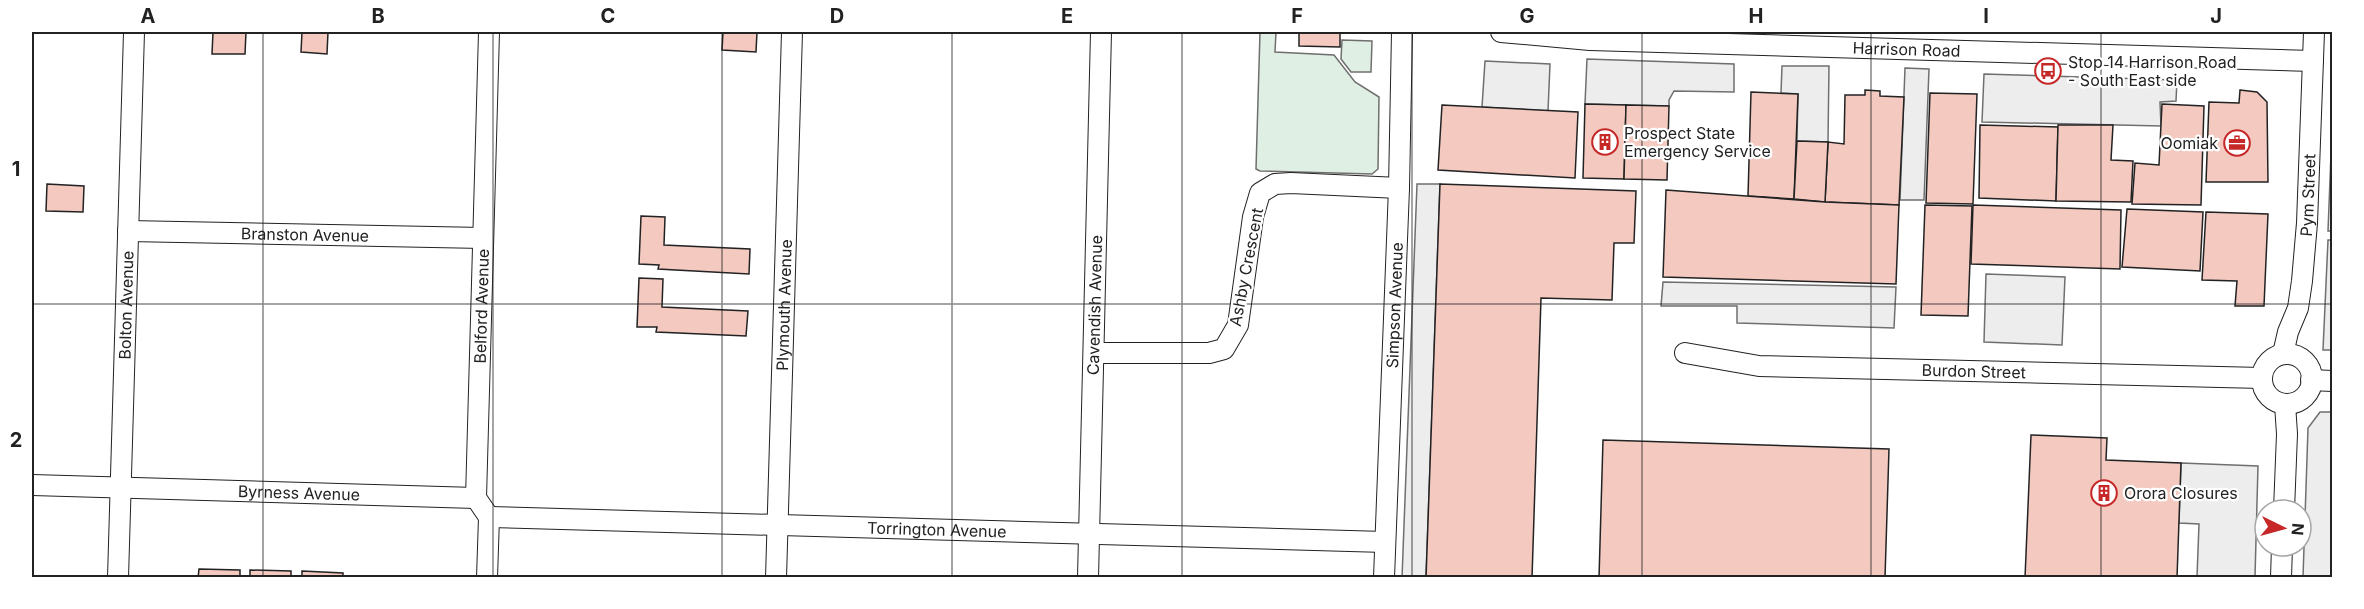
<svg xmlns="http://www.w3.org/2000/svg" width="2364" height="609" font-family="Inter,sans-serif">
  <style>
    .green { fill: #e0efe3; stroke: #6f6f6f; stroke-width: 1.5 }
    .parking { fill: #ededed; stroke: #6f6f6f; stroke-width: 1.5 }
    .building { fill: #f3c9c0; stroke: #222; stroke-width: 1.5 }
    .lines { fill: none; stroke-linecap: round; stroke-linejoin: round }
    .minor-casing { stroke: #222; stroke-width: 22 }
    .minor { stroke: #fff; stroke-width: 20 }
    .grid { fill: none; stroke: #222; stroke-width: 1.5; stroke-opacity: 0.55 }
    .labels { text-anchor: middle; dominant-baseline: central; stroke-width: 4.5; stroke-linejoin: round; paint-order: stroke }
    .street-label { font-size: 16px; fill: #222; stroke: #fff }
    .poi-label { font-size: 16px; fill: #222; stroke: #fff; text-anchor: start }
    .neatline { fill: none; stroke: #222; stroke-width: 2 }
    .grid-label { font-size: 20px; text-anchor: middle; font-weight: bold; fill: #222 }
  </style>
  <rect width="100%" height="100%" fill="#fff"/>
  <g class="green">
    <path d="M1260,32h16l-1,20 59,3 21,27 24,15 -1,72 -6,5 -112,-3 -4,-2z"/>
    <path d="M1342,40l30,1 -1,31h-20l-10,-13z"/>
  </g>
  <g class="parking">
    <path d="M1587,59l147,5v28l-60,-1 -5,9v6l-84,-2z"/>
    <path d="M1485,61l65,3 -2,47 -66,-4z"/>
    <path d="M1782,66h47l-1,76 -31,-1 1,-47 -17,-1z"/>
    <path d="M1905,68l24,1 -5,131h-24z"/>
    <path d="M1984,74l193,6 -1,21 -16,1 1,24 -179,-4z"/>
    <path d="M2331,154h1v77h-4z"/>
    <path d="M1417,184h23l-14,393 -24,1z"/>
    <path d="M2328,240h4v110h-9z"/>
    <path d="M1986,274l79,3 -3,68 -78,-3z"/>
    <path d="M1663,282l233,5 -2,41 -157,-5v-17h-76z"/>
    <path d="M2320,412h12l-1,165h-28l5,-149z"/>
    <path d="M2181,463l77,3 -3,111h-58l2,-53 -20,-1z"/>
  </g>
  <g class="building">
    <path d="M213,32h33l-1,22h-33z"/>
    <path d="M302,32h26l-1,22 -26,-2z"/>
    <path d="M723,32h34l-1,20 -34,-2z"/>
    <path d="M1299,32h41v15l-41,-1z"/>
    <path d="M1865,90l15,1v5l24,1 -5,108 -74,-3 3,-60 16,2 1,-49h20z"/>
    <path d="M2240,90l17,2 10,10 1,80h-62l3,-80 30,1z"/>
    <path d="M1751,92l47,2 -4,105 -46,-3z"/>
    <path d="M1930,93l47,1 -4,110 -47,-1z"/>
    <path d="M1585,104l41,1 -2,74 -41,-1z"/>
    <path d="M2162,104l42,2 -3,99 -69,-1 3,-41 24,2z"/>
    <path d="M1442,105l136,7 -3,66 -137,-8z"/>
    <path d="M1626,105l43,1 -2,74 -43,-1z"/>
    <path d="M1980,125l78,2 -2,74 -77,-3z"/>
    <path d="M2058,125h55l-2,35 22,1 -2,41 -75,-1z"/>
    <path d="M1797,141l31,1 -3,60 -31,-3z"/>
    <path d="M47,184l37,2 -1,26 -37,-1z"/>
    <path d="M1440,184l196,7 -2,52h-20l-2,57 -71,-2 -9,280h-106z"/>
    <path d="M1666,190l159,12 74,3 -3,79 -233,-7z"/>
    <path d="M1925,205l47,1 -4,110 -47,-1z"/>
    <path d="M1973,205l148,5 -1,59 -149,-5z"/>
    <path d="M2127,209l76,3 -3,59 -78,-4z"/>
    <path d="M2206,212l62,2 -4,92h-29l2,-25 -35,-1z"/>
    <path d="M641,216l24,1 -1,28 86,4 -1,25 -91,-5 1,-4 -20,-1z"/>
    <path d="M639,278l24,1 -1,28 86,4 -2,25 -90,-4 1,-5h-20z"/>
    <path d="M2031,435l76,3 -1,22 75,3 -4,115h-152z"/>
    <path d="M1603,440l286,9 -4,129h-286z"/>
    <path d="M199,569l41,1v8h-42z"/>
    <path d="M250,570l41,1v7h-41z"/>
    <path d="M302,571l41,2v5h-41z"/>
  </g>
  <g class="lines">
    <g class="minor-casing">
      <g id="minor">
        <path id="s1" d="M1501,32l89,8 723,21"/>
        <path id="s2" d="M128,231l355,7"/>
        <path d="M1094,353h115l15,-4 14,-24 15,-108 7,-24 15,-9 16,-1 108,5"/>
        <path id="s3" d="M1685,353l74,13 503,12"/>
        <path id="s4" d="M2283,354l5,-22 10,-24 4,-27 5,-58 7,-191"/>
        <circle cx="2287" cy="379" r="25"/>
        <path d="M2311,380l21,1"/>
        <path id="s5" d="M32,485l444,13"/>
        <path d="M2284,510l3,-76 -2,-30"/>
        <path id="s6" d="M489,517l896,25"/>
        <path id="s7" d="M118,578l16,-546"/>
        <path id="s8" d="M487,578l2,-61 -13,-19 13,-466"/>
        <path id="s9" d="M776,578l16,-546"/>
        <path id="s10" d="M1088,578l13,-546"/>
        <path id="s11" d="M1384,578l15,-390 3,-156"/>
        <path d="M2281,578l1,-32"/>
      </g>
    </g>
    <use href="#minor" class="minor"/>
  </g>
  <path class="grid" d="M263,32v546M493,32v546M722,32v546M952,32v546M1182,32v546M1412,32v546M1642,32v546M1871,32v546M2101,32v546M32,304h2300"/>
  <defs>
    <g id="bus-ring" transform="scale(1.35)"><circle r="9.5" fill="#fff" stroke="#c62828" stroke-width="1.5"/><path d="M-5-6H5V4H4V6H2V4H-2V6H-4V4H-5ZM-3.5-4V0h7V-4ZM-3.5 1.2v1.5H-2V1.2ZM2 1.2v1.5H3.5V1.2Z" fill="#c62828"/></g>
    <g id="building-ring" transform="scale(1.35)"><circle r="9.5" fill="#fff" stroke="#c62828" stroke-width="1.5"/><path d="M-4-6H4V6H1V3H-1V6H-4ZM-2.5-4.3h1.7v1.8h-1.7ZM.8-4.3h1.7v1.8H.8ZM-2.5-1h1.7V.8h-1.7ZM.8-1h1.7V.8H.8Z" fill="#c62828"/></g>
    <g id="office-ring" transform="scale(1.35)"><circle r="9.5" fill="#fff" stroke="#c62828" stroke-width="1.5"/><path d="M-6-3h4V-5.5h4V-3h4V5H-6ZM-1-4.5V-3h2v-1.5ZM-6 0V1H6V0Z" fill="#c62828"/></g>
  </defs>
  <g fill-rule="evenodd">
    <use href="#bus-ring" x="2048" y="71"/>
    <use href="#building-ring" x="1605" y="142"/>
    <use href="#office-ring" x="2237" y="143"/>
    <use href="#building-ring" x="2104" y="493"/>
  </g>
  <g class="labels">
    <g class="street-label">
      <text stroke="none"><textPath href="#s1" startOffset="406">Harrison Road</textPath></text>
      <text stroke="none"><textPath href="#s4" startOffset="162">Pym Street</textPath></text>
      <text stroke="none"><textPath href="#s2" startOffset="177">Branston Avenue</textPath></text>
      <text transform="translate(1246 267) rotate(-79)">Ashby Crescent</text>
      <text stroke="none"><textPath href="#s7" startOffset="273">Bolton Avenue</textPath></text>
      <text stroke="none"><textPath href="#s9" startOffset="273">Plymouth Avenue</textPath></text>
      <text stroke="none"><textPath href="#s10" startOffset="273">Cavendish Avenue</textPath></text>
      <text stroke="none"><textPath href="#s11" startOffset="273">Simpson Avenue</textPath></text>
      <text stroke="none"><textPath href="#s8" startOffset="276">Belford Avenue</textPath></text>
      <text stroke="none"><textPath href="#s3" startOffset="290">Burdon Street</textPath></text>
      <text stroke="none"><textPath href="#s5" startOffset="267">Byrness Avenue</textPath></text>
      <text stroke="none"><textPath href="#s6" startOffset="448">Torrington Avenue</textPath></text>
    </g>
    <g class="poi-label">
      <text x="2068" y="62">Stop 14 Harrison Road<tspan x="2068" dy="18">- South East side</tspan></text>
      <text x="1624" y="133">Prospect State<tspan x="1624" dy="18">Emergency Service</tspan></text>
      <text x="2218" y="143" text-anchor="end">Oomiak</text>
      <text x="2124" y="493">Orora Closures</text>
    </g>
  </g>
  <rect width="2364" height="609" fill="none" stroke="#ffffff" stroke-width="66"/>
  <g transform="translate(2283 528) rotate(95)"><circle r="28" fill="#ffffff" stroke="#a7a7a7" stroke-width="1.5"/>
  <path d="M0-4.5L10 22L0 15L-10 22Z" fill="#c62828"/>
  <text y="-9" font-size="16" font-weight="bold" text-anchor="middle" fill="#222222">N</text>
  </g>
  <rect x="33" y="33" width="2298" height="543" class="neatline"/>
  <g class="grid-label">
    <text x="148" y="23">A</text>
    <text x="378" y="23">B</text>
    <text x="608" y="23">C</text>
    <text x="837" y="23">D</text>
    <text x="1067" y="23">E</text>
    <text x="1297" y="23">F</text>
    <text x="1527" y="23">G</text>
    <text x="1756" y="23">H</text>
    <text x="1986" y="23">I</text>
    <text x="2216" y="23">J</text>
    <text x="16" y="176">1</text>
    <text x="16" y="447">2</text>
  </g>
</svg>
